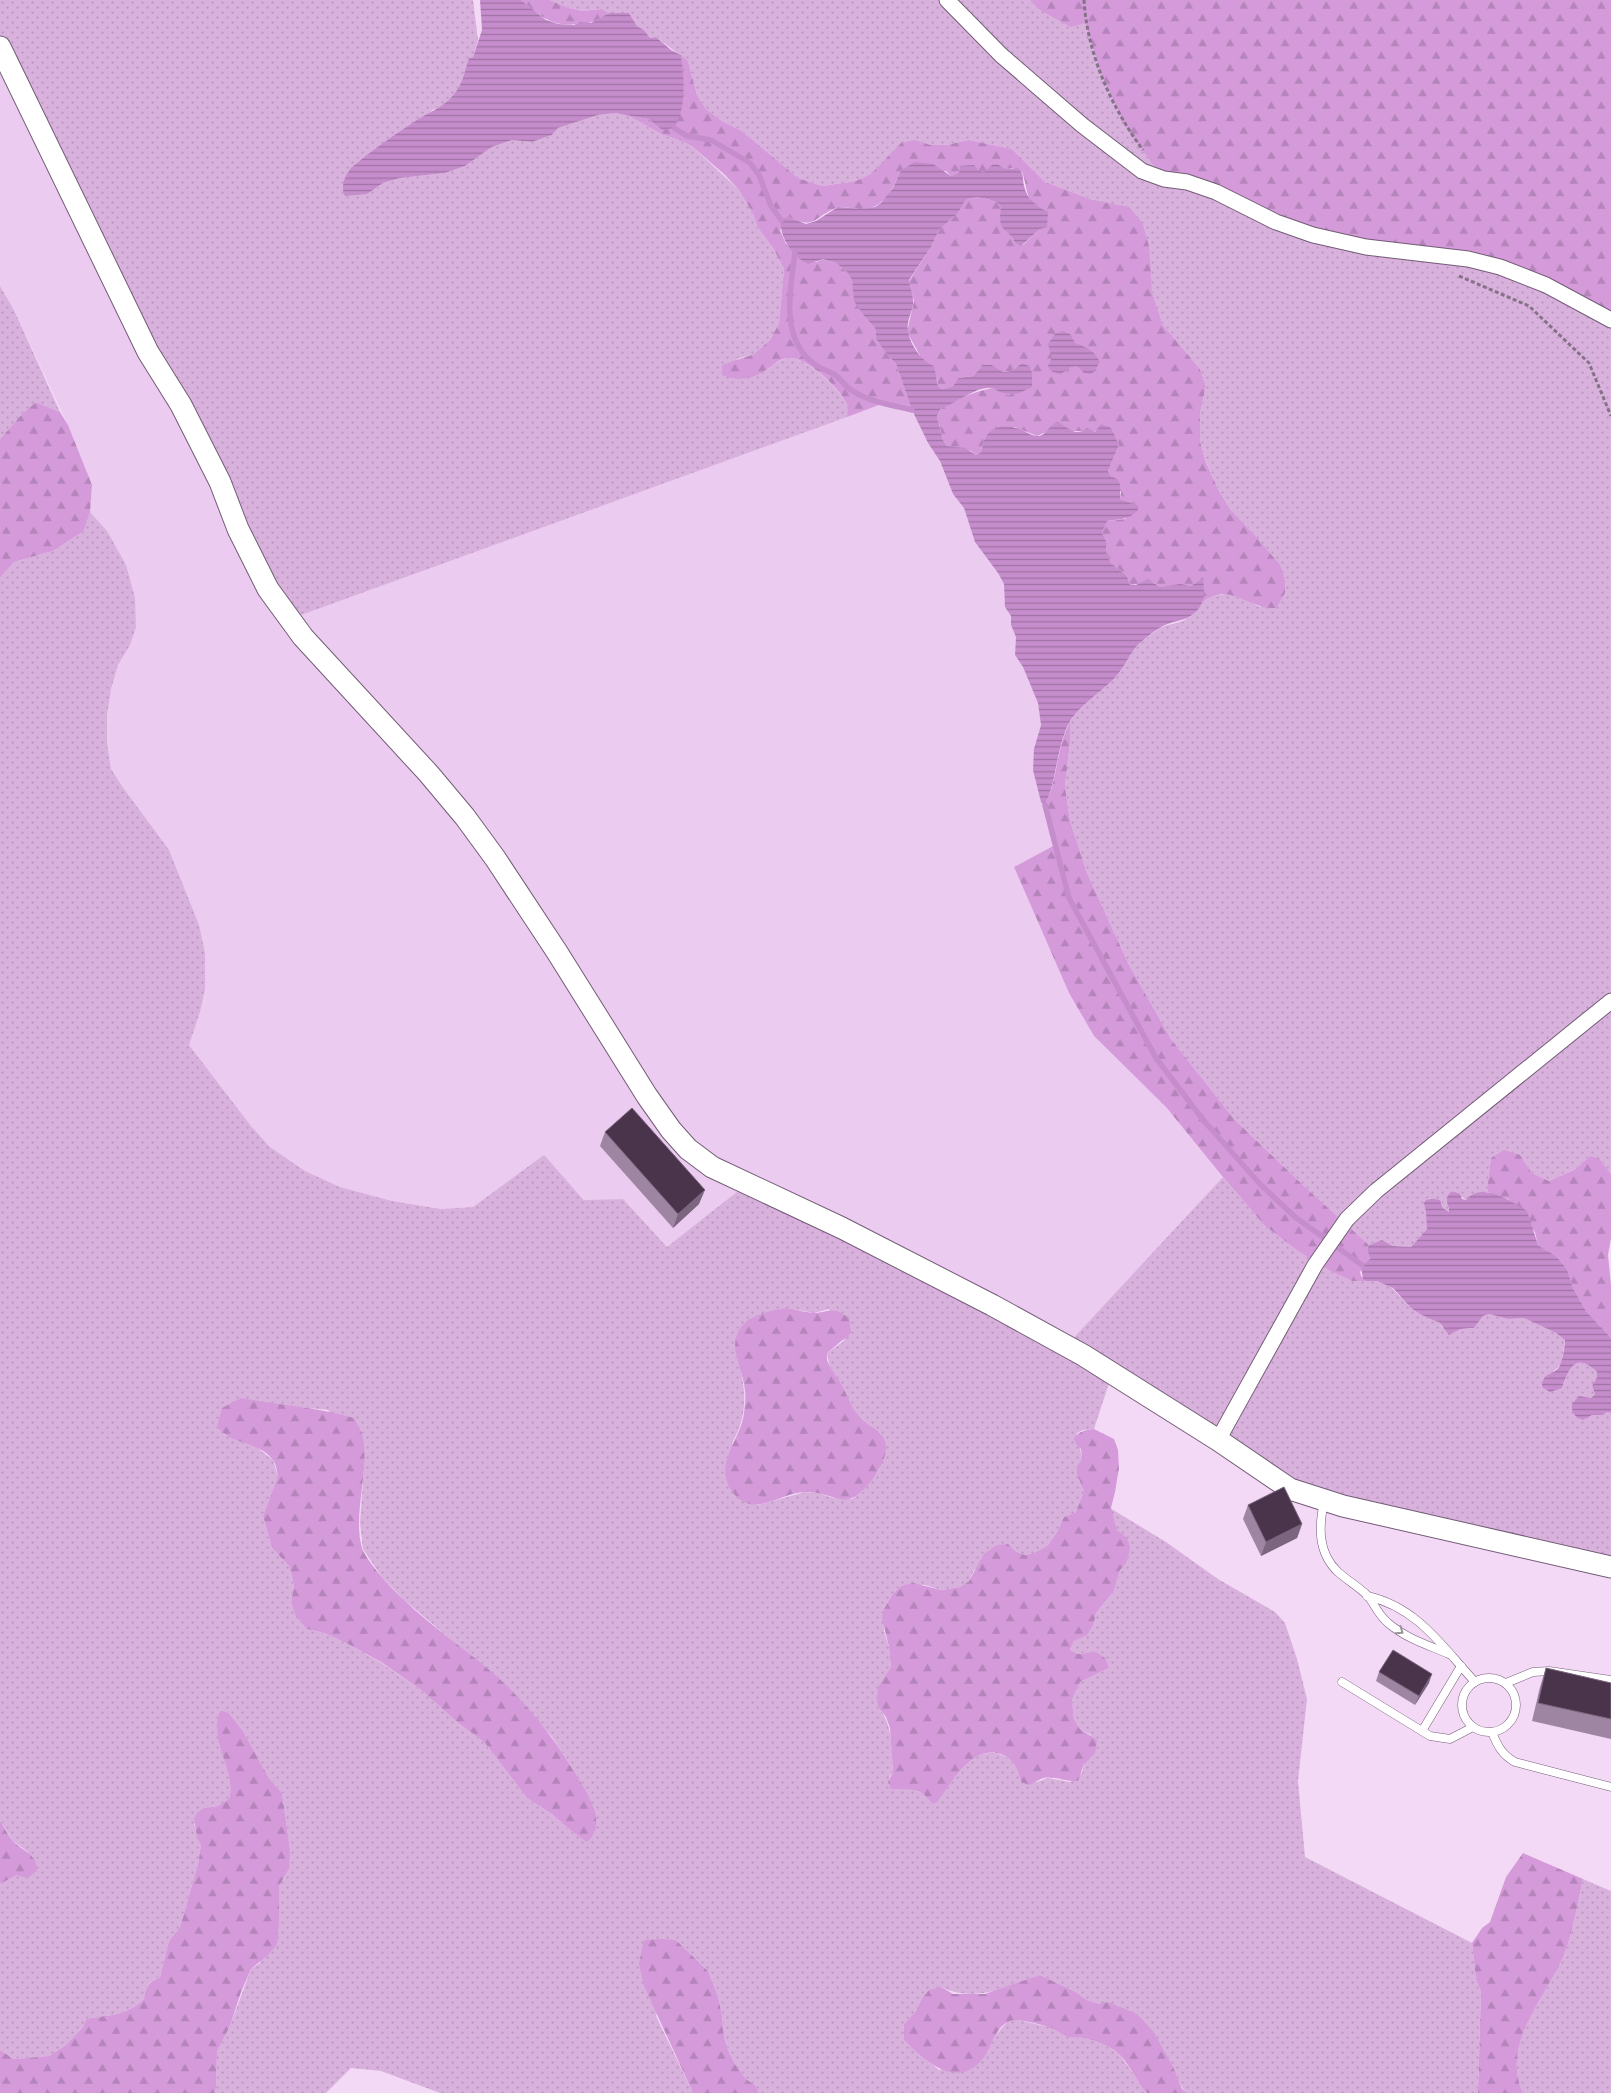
<svg xmlns="http://www.w3.org/2000/svg" width="1611" height="2093" font-family="Montserrat,sans-serif">
  <style>
    .built { fill: #ebcbef }
    .green { fill: url(#green-dots); fill-rule: evenodd }
    .forest { fill: url(#forest-firs) }
    .water { fill: url(#water-rules) }
    .lines { fill: none; stroke-linecap: round; stroke-linejoin: round }
    .stream { stroke: #c68dcc; stroke-width: 5.5 }
    .lane-casing { stroke: #735c76; stroke-width: 9 }
    .street-casing { stroke: #735c76; stroke-width: 17 }
    .secondary-casing { stroke: #735c76; stroke-width: 23 }
    .path { stroke: #847286; stroke-width: 3; stroke-dasharray: 4 2.5; stroke-linecap: butt }
    .lane { stroke: #fff; stroke-width: 8 }
    .street { stroke: #fff; stroke-width: 15 }
    .secondary { stroke: #fff; stroke-width: 21 }
    .wall { fill: #9e86a2 }
    .shaded-wall { fill: #7c667f }
    .building { fill: #49344c; stroke: #7c667f }
    .oneway { stroke: #989499 }
  </style>
  <defs>
    <pattern id="green-dots" width="8" height="8" patternUnits="userSpaceOnUse" patternTransform="scale(1.25)"><rect width="8" height="8" fill="#d9b1dd"/><path d="M2 2h.1M6 6h.1" fill="none" stroke="#ba97bd" stroke-width="1.8" stroke-linecap="round"/></pattern>
    <pattern id="forest-firs" width="22" height="20" patternUnits="userSpaceOnUse" patternTransform="scale(1.25)"><rect width="22" height="20" fill="#d49ada"/><path d="M5 1l3.5 6h-7zM16 11l3.5 6h-7z" fill="#b584ba"/></pattern>
    <pattern id="water-rules" width="6" height="5" patternUnits="userSpaceOnUse" patternTransform="scale(1.25)"><rect width="6" height="5" fill="#c68dcc"/><path d="M0 2.5h6" fill="none" stroke="#a072a5"/></pattern>
  </defs>
  <rect width="100%" height="100%" fill="#f4d9f7"/>
  <path class="built" d="M0,75l15,3 275,541 594,-216 28,7 16,33 12,18 13,33 11,14 11,34 23,31 6,11 1,23 6,9v9l5,12 -1,18 8,12 15,36 3,22 -3,11v50l3,15 4,4 10,40 -41,22 55,126 25,43 72,71 57,70 -157,169 -399,-98 -44,-49 -38,1 -41,-44 -71,51 -32,2 -49,-8 -52,-14 -35,-16 -35,-24 -19,-21 -62,-81 11,-33 -76,-223 -13,-20 -4,-26v-27l4,-27 7,-24 12,-20 -23,-114 -17,-19 2,-27 -24,-60 -54,-115 -14,-24z"/>
  <g class="green">
    <path d="M0,0h473l5,40 -5,17 -4,1c-2,5 -2,10 -4,15 -4,16 -18,33 -33,37l-57,79 8,-6 17,-5 45,-5 20,-7 27,-19 20,-7 20,2 20,-7 6,-7 40,-13 17,-2 12,2 34,19 21,7 11,6 46,43 14,24 5,14 15,20 11,21 -5,54 -9,17 -16,14 -18,5 32,10c7,-5 12,-10 20,-11 19,-1 52,31 59,47 1,3 0,8 0,12l-557,202 -290,-572z"/>
    <path d="M550,0h480l8,9 47,14 16,51 367,185 143,61v854l-12,-16 -9,-2 -16,14 -25,11 -17,-8 -12,-18 -29,3 -3,22v12l-11,2 -11,6 -11,-8 -7,15 1,5 -6,-4 -1,-5 -14,-5 -1,31 -16,18 -18,-1 -11,-6 -13,5 -65,-59 -69,-66 -64,-81 -42,-74 -42,-92 -17,-52 -5,-35 5,-44v-20l12,-18 38,-32 7,-14 13,-15 21,-16 22,-6 11,-7 9,-12 9,-6 15,-2 16,4 17,9 25,-14v-13l-6,-15 -28,-34 -21,-22 -12,-20 -12,-28 -6,-20v-28l6,-27 -6,-17 -37,-44 -11,-33 -3,-19 -56,-73 -48,-18 -33,-33 -43,-9 -23,5h-15l-16,-5 -43,33 -16,8 -34,5 -24,-8 -56,-47 -20,-10 -16,-12 -9,-14 -9,-34 -32,-24 -6,1 -6,-8 -7,-4 -8,-13h-20l-9,-4 -17,2 -14,-3z"/>
    <path d="M0,286l14,24 46,102 -24,-10 -14,12 -22,25z"/>
    <path d="M90,512l17,19 19,34 9,33 1,29 -6,18 -12,20 -7,24 -4,27v27l4,26 13,20 45,61 30,75 6,28v36l-5,23 -11,33 62,81 19,21 35,24 35,16 52,14 49,8 32,-2 71,-52 40,45 39,-1 44,48 80,-63 319,162 157,-169 42,49 33,25 34,21 20,9h25l13,5 21,22 29,15 2,4 25,2 7,-1 9,-12 6,-2 19,5 16,-1 32,15 9,7 -4,24 -8,8 9,16c8,-20 13,-37 35,-16v5l-5,9 3,8 -4,4 -7,-1 -1,23 9,-5h11l4,-3 4,1v154l-321,-78 -178,-115 -18,55 -11,1 -6,3 5,26 -4,7 6,25 -8,21 -12,5 -7,15 -9,13 -12,7 -11,3 -10,-4 -41,19 -5,11 -9,6 -19,3 -16,-5 -24,1 -9,9 -8,14v22l5,16 2,20 -12,20 -1,20c16,19 13,41 15,65l-4,6 8,11c15,-2 27,2 35,15 19,-16 39,-62 70,-49 12,4 16,15 19,27h16l11,-4 22,4 12,-9 9,-38 -11,-6 -6,-10 -2,-19 8,-18 29,-14 -25,-15 -6,1 -8,-4 4,-9 20,-18 2,-10 18,-22 6,-21 6,-6 4,-17 -13,-17 -7,-22 56,34 52,37 57,33 10,11 12,36 10,40 -9,82 7,76 167,86 4,37 5,11 -3,102h-290l-5,-4 -5,-9 -78,-76 -13,-4 -11,-8 -36,-17c-31,13 -67,28 -99,12l-20,13 -5,11 -12,13v16l35,30 48,-17 8,-17 12,-14 5,-3 37,8 19,10 17,1 18,5 17,12 27,38h-388l-4,-8 -9,-6 -11,-15 -7,-14 -4,-13 -2,-21 -4,-20 -10,-25 -32,-31 -20,76 37,77h-253l-59,-22 -30,-3 -25,25h-111l1,-5 1,-36 13,-26 21,-57 9,-6 19,-76 6,-11 5,-27 -8,-56 -13,-15 -26,-47 -14,-18 -12,17 14,53 -1,15 -12,8 -14,2 -10,16 7,21 -3,19 -18,63 -11,14 -9,36c-11,4 -15,10 -16,22 -16,17 -37,16 -58,20l-3,8 -17,18 -17,11 -35,3 -14,-9v-166l17,-9 11,-23 -15,-11 -13,-21v-1242l14,-16 39,-11 31,-20zM787,1308l27,5 15,-4 15,32 -17,12 3,15 28,48 23,18 5,15 -7,21 -17,22 -10,7 -19,-1 -15,-5 -13,-1 -47,13 -26,-62c17,-28 14,-56 5,-86zM271,1404l57,6 36,57 -4,56 3,26 18,27 22,23 105,89 44,49 21,32 15,73 -18,-12 -18,-16 -25,-16 -42,-55 -28,-21 -36,-32 -41,-28 -32,-18 -24,-11 -17,-4 -16,-27 3,-17 -5,-19 -17,-18 -9,-32 15,-40 -5,-16 -17,-13 -33,-13z"/>
    <path d="M1583,1879l28,12v202h-88c-24,-53 28,-99 44,-146 7,-22 11,-46 16,-68z"/>
  </g>
  <g class="forest">
    <path d="M521,0h29l19,8 14,3 18,-2 8,4c-6,3 -12,8 -18,9 -3,2 -8,0 -11,1 -27,6 -39,-7 -59,-23z"/>
    <path d="M1030,0h581v320l-111,-53 -134,-20 -202,-68 -37,-50 -26,-55 -16,-51 -14,4 -33,-18z"/>
    <path d="M681,55l7,6 9,34 9,14 16,12 20,10 56,47 24,8 34,-5 16,-8 29,-30 14,-3 16,5h15l23,-5 43,9 33,33 48,18 36,7 13,15 7,24 3,46 11,33 37,44 6,17 -6,27v28l6,21 12,27 12,20 21,22 29,34 5,15v13l-9,15c-6,0 -12,0 -16,-2 -22,-7 -35,-20 -57,-4v-25l-12,9 -11,-1 -20,2 -7,-5 -23,3 -3,-9 -16,-13 -5,-11 1,-9 -5,-11 4,-11 19,-2 13,-14 -18,-6 1,-7 -13,-21 11,-26 -5,-9 -17,-6 -3,2 -2,-1h-22l-7,-6 -26,11 -22,-9 -29,9 -6,17 -4,2 -5,-4 -24,-5 -4,-6 -6,-24 4,-8 27,-13 12,-4 12,-3 17,7 13,-32 -11,8 -9,1 -10,-7h-9l-10,11 -15,2 -5,8 -11,3 -4,-3 -1,-7 -15,-20 -15,-27 7,-31 -5,-20 22,-34 8,-17 19,-17 6,-13c11,-5 26,-2 36,5 1,7 0,14 3,21 3,7 9,7 12,17l8,2 17,-16 3,-20c-19,-6 -15,-23 -21,-37l-9,-4 -6,1 -10,-5c-6,1 -8,7 -13,8 -11,2 -22,0 -33,4l-5,-5 -45,-1c-8,19 -18,41 -42,39 -7,-1 -17,-3 -23,-1 -23,9 -19,22 -48,9l-8,13 6,14 17,17 13,1 7,-3 13,4 10,8 6,9 3,21 9,15 11,12 1,11 9,13 11,12 16,46 -28,-7 -37,14c0,-4 1,-9 0,-12 -6,-16 -40,-48 -58,-47 -9,0 -14,6 -20,10 -16,11 -30,14 -47,7v-10l32,-11 16,-14 9,-17 5,-54 -11,-21 -15,-20 -5,-14 -14,-24 -14,-15 -32,-28 -11,-6 -21,-7 -34,-19 21,4 14,11 21,-54z"/>
    <path d="M36,402l24,10 8,13 24,60 -2,27 -6,19 -31,20 -39,11 -14,16v-139l22,-25z"/>
    <path d="M1070,722v20l-5,44 5,35 17,52 42,92 42,74 64,81 69,66 65,59 -2,4 3,10 -10,13 1,4 5,5h-14l-20,-9 -34,-21 -33,-25 -42,-49 -57,-70 -72,-71 -25,-43 -55,-126 41,-22 -10,-40c13,-25 11,-57 25,-83z"/>
    <path d="M1504,1150l16,5 12,18 17,8 25,-11 16,-14 9,2 12,16v64l-3,17 3,30v53l-25,-27 -13,-23 -6,-19 -11,-13 -18,-11 -3,-13 -27,-33 -20,-7v-12l3,-22z"/>
    <path d="M787,1308c8,1 19,5 28,5 16,-1 17,-7 34,5l2,15 -24,20v7c3,8 7,13 11,19 8,12 12,27 21,37 9,11 28,15 27,33 -1,11 -8,23 -14,31 -27,36 -35,11 -67,12 -23,0 -50,26 -70,3 -25,-29 6,-54 9,-82 1,-7 2,-15 1,-22 -1,-19 -16,-41 -7,-59 8,-17 31,-21 49,-24z"/>
    <path d="M241,1398c38,7 76,9 113,20 2,5 7,11 8,17 9,34 -10,78 0,113 5,14 29,40 40,50 33,33 74,57 107,90 29,29 53,61 73,97 11,18 23,41 5,57l-17,-12 -18,-16 -25,-16 -42,-55 -28,-21 -36,-32 -40,-28 -33,-18 -24,-11 -17,-4 -11,-13 -5,-14 3,-17 -5,-19 -17,-18 -9,-32 15,-40c-1,-5 -2,-12 -5,-16 -14,-19 -42,-15 -56,-33l5,-19z"/>
    <path d="M1094,1429l20,10 4,11 1,18 -4,24 -4,16 6,22 10,8 3,9 -1,7 -3,10 -6,6 -6,21 -18,22 -2,10 -7,12 -13,6 -4,9 8,4 18,-2 9,6 4,10 -29,14 -8,18 2,19 6,10 17,11 -2,13 -11,11 -6,17c-11,1 -23,-5 -34,-3 -5,1 -10,5 -15,7l-8,-3c-3,-12 -7,-23 -20,-28 -29,-10 -50,30 -64,48l-5,2c-12,-18 -22,-14 -41,-15l-3,-7 5,-10 -3,-44 -4,-11 -8,-10 -1,-10 1,-10 13,-20 -2,-20 -7,-29 2,-9 8,-14 9,-9 12,-3 28,7 19,-3 9,-6 15,-27 13,-9 11,-1 7,7 10,4 11,-3 12,-7 9,-13 7,-15 12,-5 8,-21 -7,-17v-8l5,-7 -1,-10 -4,-4 -3,-6c5,-8 11,-9 20,-10z"/>
    <path d="M220,1711l9,2 14,18 26,47 13,15 8,56 -1,19 -10,19v33l-2,24 -8,10 -18,15 -10,23 -11,34 -13,26 -1,36 -1,5h-215v-43l14,9 35,-3 17,-11 17,-18 3,-8c21,-4 42,-3 58,-20 1,-12 5,-17 16,-22l9,-36 11,-14 18,-63 3,-19 -4,-8 -3,-18 3,-6 7,-5 14,-2 12,-8c0,-5 1,-11 0,-16 -3,-23 -20,-47 -10,-71z"/>
    <path d="M0,1820c4,7 8,15 13,21 10,11 24,12 24,30l-10,7 -10,-3 -17,9z"/>
    <path d="M1523,1853l60,26c-5,22 -9,46 -16,68 -16,47 -68,93 -44,146h-45l3,-102 -5,-11 -4,-37 10,-15 8,-6 16,-45z"/>
    <path d="M662,1939l14,1 32,31 10,25 4,20 2,21 4,13 7,14 11,15 9,6 4,8h-66l-49,-107 -5,-22 5,-24z"/>
    <path d="M1040,1975l36,17 11,8 13,4 8,-2 29,12 16,17 20,36 9,22 6,4h-41c-10,-11 -16,-26 -26,-37 -10,-10 -25,-16 -38,-18 -5,-1 -11,0 -15,-1 -6,-2 -12,-7 -17,-9 -7,-3 -35,-10 -41,-7 -12,4 -17,20 -22,30 -25,42 -58,15 -84,-11v-16l12,-13 5,-11 8,-10 12,-3 12,7h32z"/>
  </g>
  <g class="water">
    <path d="M480,0h41l25,20 12,4 16,1 6,-3 11,1 18,-10h20l8,13 7,4 6,8 6,-1 15,13 10,5c3,22 6,53 -7,73l-12,2 -14,-11 -33,-6 -17,2 -40,13 -6,7 -20,7 -20,-2 -20,7 -27,19 -20,7 -45,5 -17,5 -16,11 -22,2c-5,-10 0,-20 6,-28 20,-17 41,-32 63,-46 16,-11 32,-15 43,-32 7,-10 8,-21 12,-32l4,-1 9,-27z"/>
    <path d="M915,162l18,2 18,12 8,-3 1,-7 14,-1 5,6 5,1 8,-7 5,-1 10,5 11,-1c7,7 4,10 6,18 3,14 13,20 24,26l-1,15 -7,2 -19,17 -6,-3c-3,-10 -11,-11 -14,-18 -2,-7 0,-14 -1,-20 -10,-7 -25,-10 -35,-5l-7,13 -19,17 -8,17 -22,33c1,7 4,13 4,20 1,8 -4,15 -5,23 -3,15 13,39 26,43l4,20 4,3 11,-3 5,-8 15,-2 10,-11h9l11,7 8,-1 11,-8 7,3 3,7v14c-10,5 -18,10 -29,6 -4,-1 -8,-4 -11,-5 -16,-2 -36,16 -51,20l-4,8 6,24 4,6 18,2 11,7 4,-2c3,-5 3,-13 7,-18 8,-11 24,-10 35,-5 4,2 10,6 15,6 9,1 12,-12 21,-14 10,5 17,16 29,6l8,4 6,-8 10,4 8,17 -11,26 3,5 6,3 3,5v15l18,6v5c-9,10 -18,9 -31,11l-5,11 5,11 -1,9 5,11 16,13 3,9h6l12,-6 12,8 20,-3 11,2 12,-9c0,7 3,19 -1,26 -10,20 -25,15 -41,24 -7,4 -15,11 -21,16 -10,9 -14,21 -22,31 -17,20 -43,31 -53,58 -9,23 -9,51 -20,73l-4,-3 -8,-32 1,-21 7,-24 -3,-22 -15,-36 -8,-12 1,-18 -5,-12v-9l-6,-9 -1,-23 -6,-11 -23,-31 -11,-34 -11,-14 -13,-33 -12,-18 -16,-33 -16,-46 -11,-12 -9,-13 -1,-11 -11,-12 -10,-15 -2,-21 -6,-9 -10,-8 -13,-4 -15,5c-16,-8 -29,-27 -27,-44l7,-3 18,7 10,-3 22,-14 25,2 12,-2 6,-4 12,-15 8,-18z"/>
    <path d="M1063,331l7,3 5,9c12,5 18,6 25,19l-8,12 -8,-1 -7,-7 -6,1 -10,7c-6,-1 -11,-2 -13,-8l4,-8 -4,-14 7,-10z"/>
    <path d="M1451,1192h4l5,2 2,5 4,1c16,-19 45,1 61,11l11,34 18,11 11,13 6,19 13,23 25,27v75l-4,-1 -4,3h-11l-9,5c-8,-3 -12,-7 -11,-16l7,-8 12,2 4,-4 -3,-8 5,-9v-5c-22,-21 -28,-3 -35,16l-12,4 -8,-5c1,-16 10,-10 17,-20 3,-4 6,-21 6,-27l-9,-7 -32,-15 -16,1 -19,-5 -6,2 -9,12 -14,1 -11,6 -9,-12 -18,-8 -11,-7 -18,-20 -16,-7h-11l-3,-2 -2,-12 9,-8 -3,-10 2,-4 13,-5 11,6 18,1 16,-18 -1,-17 -2,-9c3,-6 10,-4 16,-3l3,8 6,4c0,-8 -6,-13 2,-20z"/>
  </g>
  <g class="lines">
    <g class="stream">
      <path d="M674,128l13,8 24,4 39,23 9,12 12,31 10,14"/>
      <path d="M795,253c-5,37 -15,84 18,110 6,5 14,8 21,11 6,4 10,11 17,16 18,12 40,15 61,20"/>
      <path d="M1045,805l24,93 87,160 48,63 56,63 35,33 67,48"/>
    </g>
    <g class="lane-casing">
      <g id="lane">
        <path d="M1324,1501c-5,25 -7,51 14,71 9,8 21,15 30,24 7,9 11,20 20,27 19,16 40,22 61,31"/>
        <path d="M1367,1596c50,11 75,50 108,86"/>
        <circle cx="1489" cy="1705" r="27"/>
        <path d="M1342,1682l88,54 20,3 23,-12"/>
        <path d="M1506,1683l27,-11 16,-1 62,9"/>
        <path d="M1422,1731l39,-65"/>
        <path d="M1492,1732c5,13 10,23 23,30l96,25"/>
      </g>
    </g>
    <g class="street-casing">
      <g id="street">
        <path d="M947,0l54,55 81,70 60,46 22,8 23,3 29,10 60,30 37,13 53,12 102,12 32,8 46,18 65,35"/>
        <path d="M1218,1440l97,-175 32,-46 29,-28 235,-190"/>
      </g>
    </g>
    <g class="secondary-casing">
      <path id="secondary" d="M0,47l148,305 33,53 39,77 18,47 30,60 35,48 126,137 36,43 30,41 62,94 90,144 24,34 17,19 24,18 130,61 150,77 91,50 135,85 72,49 53,17 268,61"/>
    </g>
    <g class="path">
      <path d="M1084,0c3,53 27,107 59,150"/>
      <path d="M1459,276l70,30 60,57 22,53"/>
    </g>
    <use href="#lane" class="lane"/>
    <use href="#street" class="street"/>
    <use href="#secondary" class="secondary"/>
  </g>
  <g class="wall">
    <path d="M605,1132l94,72 -26,24 -73,-82z"/>
    <path d="M1248,1505l54,19 -5,14 -36,18 -18,-37z"/>
    <path d="M1546,1668l65,15v56l-79,-18 8,-34z"/>
    <path d="M1379,1672l50,11 -14,22 -39,-24z"/>
  </g>
  <g class="shaded-wall">
    <path d="M705,1190l-6,14 -26,24 5,-14z"/>
    <path d="M1302,1524l-5,14 -36,18 5,-14z"/>
    <path d="M1432,1674l-3,9 -14,22 4,-9z"/>
  </g>
  <g class="building">
    <path d="M632,1108l73,82 -27,24 -73,-82z"/>
    <path d="M1284,1487l18,37 -36,18 -18,-37z"/>
    <path d="M1393,1650l39,24 -13,22 -40,-24z"/>
    <path d="M1546,1668l65,15v36l-73,-16z"/>
  </g>
  <defs><path id="oneway-chevron" d="M-2-3.5L2.5 0L-2 3.5" fill="none" stroke-width="1.6" stroke-linecap="round" stroke-linejoin="round" transform="scale(1.25)"/></defs>
  <use class="oneway" href="#oneway-chevron" transform="translate(1400 1631) rotate(35)"/>
</svg>
